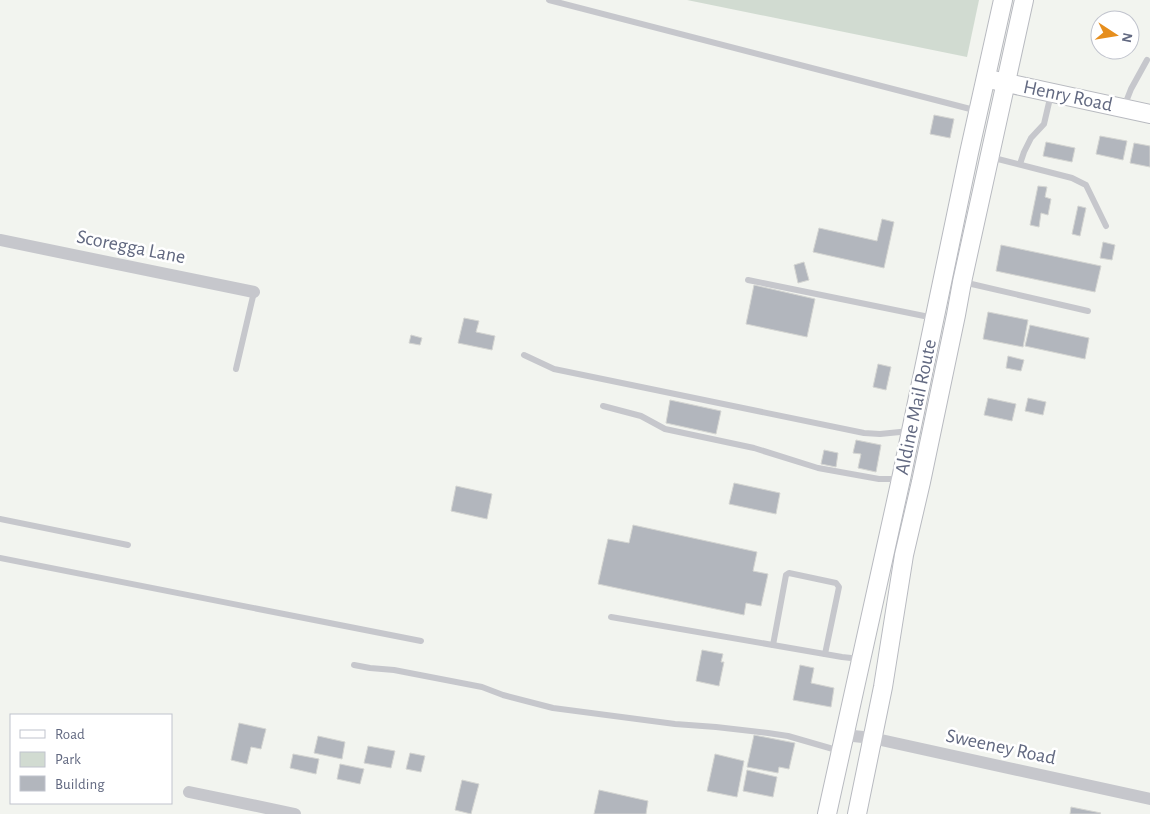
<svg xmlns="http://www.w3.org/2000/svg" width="1150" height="814" font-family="'Alegreya Sans',sans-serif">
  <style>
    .park { fill: #d1dbd1 }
    .building { fill: #b2b6bd; stroke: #d4d5d2 }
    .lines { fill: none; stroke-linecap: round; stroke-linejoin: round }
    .secondary-casing { stroke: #b8bac0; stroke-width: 20 }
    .lane { stroke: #c6c7cc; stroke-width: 6 }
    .street { stroke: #c6c7cc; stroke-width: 12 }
    .secondary { stroke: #fff; stroke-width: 18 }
    .labels { text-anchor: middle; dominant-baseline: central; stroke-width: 5; stroke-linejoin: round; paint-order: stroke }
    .street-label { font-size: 20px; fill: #626981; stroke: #fff }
  </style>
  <rect width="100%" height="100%" fill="#f2f4ef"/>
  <path class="park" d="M687,0h292l-12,57z"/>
  <g class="building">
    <path d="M934,115l20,4 -4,19 -20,-4z"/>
    <path d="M1100,136l27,5 -4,19 -27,-6z"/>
    <path d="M1046,142l29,6 -3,14 -29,-6z"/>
    <path d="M1134,143l16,3v21l-20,-4z"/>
    <path d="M1038,186l9,1 -2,10 6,2 -3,16 -7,-2 -2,14 -9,-2z"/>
    <path d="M1078,206l8,2 -6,28 -8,-2z"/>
    <path d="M882,219l12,3 -10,46 -71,-16 6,-24 58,13z"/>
    <path d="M1103,242l12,3 -3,15 -12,-2z"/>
    <path d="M1001,245l100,21 -6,26 -99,-21z"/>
    <path d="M804,262l5,18 -11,3 -4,-18z"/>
    <path d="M754,285l61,14 -8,38 -61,-13z"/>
    <path d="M988,312l40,8 -5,27 -40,-8z"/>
    <path d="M464,318l15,3 -3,11 19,4 -3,14 -34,-7z"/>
    <path d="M1030,325l59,13 -4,21 -60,-13z"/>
    <path d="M411,335l11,3 -2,7 -11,-2z"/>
    <path d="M1008,356l16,4 -3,11 -15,-3z"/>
    <path d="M878,364l13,3 -5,23 -13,-3z"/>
    <path d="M988,398l28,6 -4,17 -28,-6z"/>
    <path d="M1028,398l18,4 -3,13 -18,-4z"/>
    <path d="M670,400l51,11 -5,23 -50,-11z"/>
    <path d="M856,440l25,5 -5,27 -18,-4 3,-14 -8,-1z"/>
    <path d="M824,450l14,3 -2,14 -15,-3z"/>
    <path d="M734,483l46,10 -4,21 -47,-10z"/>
    <path d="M456,486l36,8 -5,25 -36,-8z"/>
    <path d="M633,525l124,27 -4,19 15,3 -7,32 -15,-3 -2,12 -146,-31 10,-45 21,4z"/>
    <path d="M702,650l21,4 -2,8h3l-5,24 -23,-5z"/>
    <path d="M800,665l14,3 -3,15 23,5 -3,19 -38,-7z"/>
    <path d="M239,723l27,6 -5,20 -10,-2 -4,17 -16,-4z"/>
    <path d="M754,735l41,8 -6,26 -10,-2 -1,6 -31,-6z"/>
    <path d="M318,736l27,6 -3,17 -28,-6z"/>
    <path d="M368,746l27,5 -4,17 -27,-5z"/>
    <path d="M410,753l15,3 -4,16 -15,-3z"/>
    <path d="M293,754l26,5 -3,15 -26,-6z"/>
    <path d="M715,754l29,7 -7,36 -30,-6z"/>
    <path d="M340,764l24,5 -4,15 -23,-5z"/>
    <path d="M747,770l30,7 -4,20 -30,-6z"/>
    <path d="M462,780l17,4 -8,30 -16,-4z"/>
    <path d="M599,790l49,11 -2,13h-52z"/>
    <path d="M1071,807l30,6 -1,1h-30z"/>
  </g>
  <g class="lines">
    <g class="secondary-casing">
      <g id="secondary">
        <path d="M993,80l157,34"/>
        <path d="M827,814l74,-335 68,-326 34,-153"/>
        <path d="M857,814l26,-127 21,-132 17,-73 35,-167 6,-33 62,-282"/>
      </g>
    </g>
    <g class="lane">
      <path d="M549,0l429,111"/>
      <path d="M1124,107l7,-18 16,-29"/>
      <path d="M990,157l82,21 14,7 20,41"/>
      <path d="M1020,164l4,-12 7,-14 13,-14 7,-30"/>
      <path d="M748,280l186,38"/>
      <path d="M963,282l125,29"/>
      <path d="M524,355l30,14 310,64 16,1 30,-3"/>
      <path d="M236,369l18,-77"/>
      <path d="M603,406l38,10 24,13 89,19 64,20 61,11h21"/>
      <path d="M0,519l128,26"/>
      <path d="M0,558l421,83"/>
      <path d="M611,617l231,40 18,2"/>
      <path d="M773,645l13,-70 3,-2 47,10 3,4 -14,67"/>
      <path d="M354,665l16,3 24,2 88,17 21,8 50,13 122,16 41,3 52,6 20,3 52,15"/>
    </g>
    <g class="street">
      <path d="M0,240l254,52"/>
      <path d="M844,735l28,3 278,61"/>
      <path d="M189,792l106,22"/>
    </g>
    <use href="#secondary" class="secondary"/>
  </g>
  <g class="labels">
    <g class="street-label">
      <text transform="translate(1068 96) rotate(12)">Henry Road</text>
      <text transform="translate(131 247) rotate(11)">Scoregga Lane</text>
      <text transform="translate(916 407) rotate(-78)">Aldine Mail Route</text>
      <text transform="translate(1001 747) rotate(12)">Sweeney Road</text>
    </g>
  </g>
  <rect x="10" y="714" width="162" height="90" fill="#ffffff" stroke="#c0c3cd"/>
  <rect x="20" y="730" width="25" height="8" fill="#ffffff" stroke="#c0c3cd"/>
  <text x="55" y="739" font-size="15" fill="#626981">Road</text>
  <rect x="20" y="752" width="25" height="15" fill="#d1dbd1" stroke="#c0c3cd"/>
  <text x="55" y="764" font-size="15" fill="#626981">Park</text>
  <rect x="20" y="776" width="25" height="15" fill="#b2b6bd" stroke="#c0c3cd"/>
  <text x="55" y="789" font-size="15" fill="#626981">Building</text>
  <g transform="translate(1115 35) rotate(102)"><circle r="24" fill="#ffffff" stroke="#c0c3cd"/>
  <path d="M0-4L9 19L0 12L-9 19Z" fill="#e68e1d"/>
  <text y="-8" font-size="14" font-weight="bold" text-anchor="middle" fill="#626981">N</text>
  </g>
</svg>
